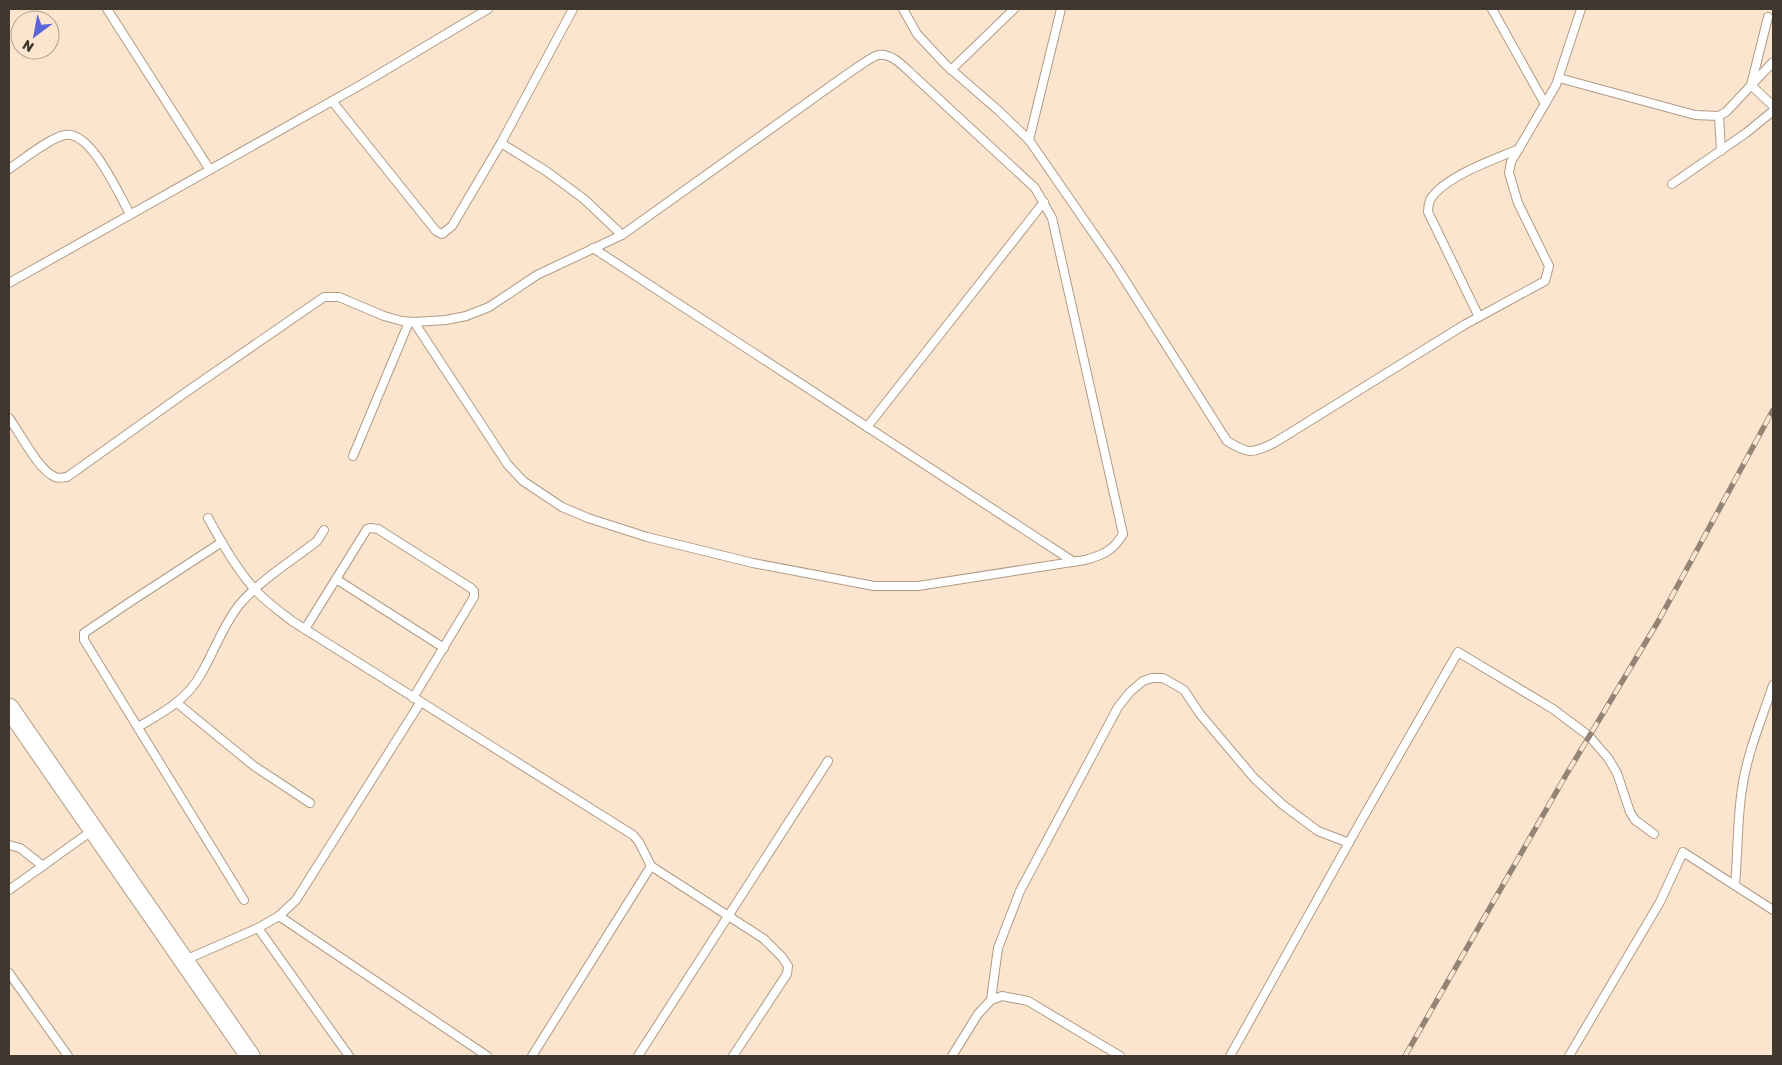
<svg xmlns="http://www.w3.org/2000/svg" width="1782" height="1065" font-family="Rubik,sans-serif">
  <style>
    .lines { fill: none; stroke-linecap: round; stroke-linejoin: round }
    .service-casing { stroke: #b09b86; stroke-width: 10 }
    .tertiary-casing { stroke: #b09b86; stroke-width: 21 }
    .service { stroke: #fff; stroke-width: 8 }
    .tertiary { stroke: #fff; stroke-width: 19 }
    .rail-casing { stroke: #938475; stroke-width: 5.5 }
    .rail { stroke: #fbe5ce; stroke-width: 4; stroke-dasharray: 11; stroke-linecap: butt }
  </style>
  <rect width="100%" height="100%" fill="#fbe5ce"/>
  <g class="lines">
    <g class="service-casing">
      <g id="service">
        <path d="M107,9l103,161"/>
        <path d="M903,9l14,25 29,31 53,46 30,29 87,126 111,175c21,13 25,13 47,2l190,-118 81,-44 4,-15 -31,-63 -9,-30 2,-11 45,-77 25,-76"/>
        <path d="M1492,9l53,95"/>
        <path d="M1768,17l-17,68 22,21"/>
        <path d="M951,70l63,-61"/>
        <path d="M1559,78l136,37 24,1 7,-4 47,-50"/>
        <path d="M332,101l104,130 6,3 10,-8 49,-83 72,-134"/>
        <path d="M1719,116l2,35"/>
        <path d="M1029,140l32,-131"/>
        <path d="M501,143l45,28 38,28 38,36"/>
        <path d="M9,169c12,-8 42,-32 56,-34 26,-5 54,60 65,79"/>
        <path d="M1672,184l74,-51 27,-22"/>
        <path d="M593,248l481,314"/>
        <path d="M9,283l355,-200 124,-74"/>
        <path d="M1479,317l-51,-105c0,-4 1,-9 2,-12 13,-23 65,-41 89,-51"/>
        <path d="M9,418c11,15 30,53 46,59 5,2 8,0 12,0l122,-87 135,-93h15l45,19 18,5 12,1 32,-2 20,-4 23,-9 48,-32 85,-40 224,-160c8,-5 23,-17 32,-20 14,-3 28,14 37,22l120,111 17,30 71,316c-10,17 -20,21 -38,26l-167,26h-44l-121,-23 -106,-26 -59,-19 -26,-11 -39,-26 -15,-16 -94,-143"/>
        <path d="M867,427l177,-225"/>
        <path d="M353,456l56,-134"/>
        <path d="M208,518c13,23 26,47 43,67 11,14 27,25 41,36l341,214 6,7 12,24 113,73 18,18 6,9 -1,8 -54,82"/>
        <path d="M222,542l-89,58 -49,33v7l160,260"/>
        <path d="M336,579l108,69"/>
        <path d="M305,629l62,-100 3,-1 8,1 93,59 3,3v6l-61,101"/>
        <path d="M177,703l77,63 56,37"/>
        <path d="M138,727c24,-14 49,-27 63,-53 13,-22 23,-51 39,-70 19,-23 53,-44 77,-63l7,-11"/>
        <path d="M9,845l11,3 23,18"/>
        <path d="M1735,885c3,-32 2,-64 7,-96 5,-36 20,-70 31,-104"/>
        <path d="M9,890l84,-60"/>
        <path d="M279,916l208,140"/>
        <path d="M258,928l91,128"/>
        <path d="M185,960l73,-32 21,-12 17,-16 124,-197"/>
        <path d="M9,973l59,83"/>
        <path d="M991,1000l7,-52 22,-57 98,-184 12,-15 13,-11 9,-3h11l21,12 16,24 54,64 29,27 35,26 31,12"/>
        <path d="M532,1056l119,-190"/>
        <path d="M638,1056l190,-295"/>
        <path d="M952,1056l26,-42 13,-14 11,-4 26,5 92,55"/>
        <path d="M1230,1056l131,-235 97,-169 95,57 36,27 19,22 9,15 13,39 5,8 19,14"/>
        <path d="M1569,1056l91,-154 23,-50 90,58"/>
      </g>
    </g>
    <g class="tertiary-casing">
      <path id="tertiary" d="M9,708l241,348"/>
    </g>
    <use href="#service" class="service"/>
    <use href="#tertiary" class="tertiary"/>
    <g class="rail-casing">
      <path id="rail" d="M1405,1056l161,-281 93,-155 114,-210"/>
    </g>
    <use href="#rail" class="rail"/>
  </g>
  <rect width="1782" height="1065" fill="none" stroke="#40382f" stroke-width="20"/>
  <g transform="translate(35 35) rotate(212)"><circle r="24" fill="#fbe5ce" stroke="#b0a08e"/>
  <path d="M0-4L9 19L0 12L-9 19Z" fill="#5a64dc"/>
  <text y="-8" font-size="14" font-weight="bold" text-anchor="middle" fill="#40382f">N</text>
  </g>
</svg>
